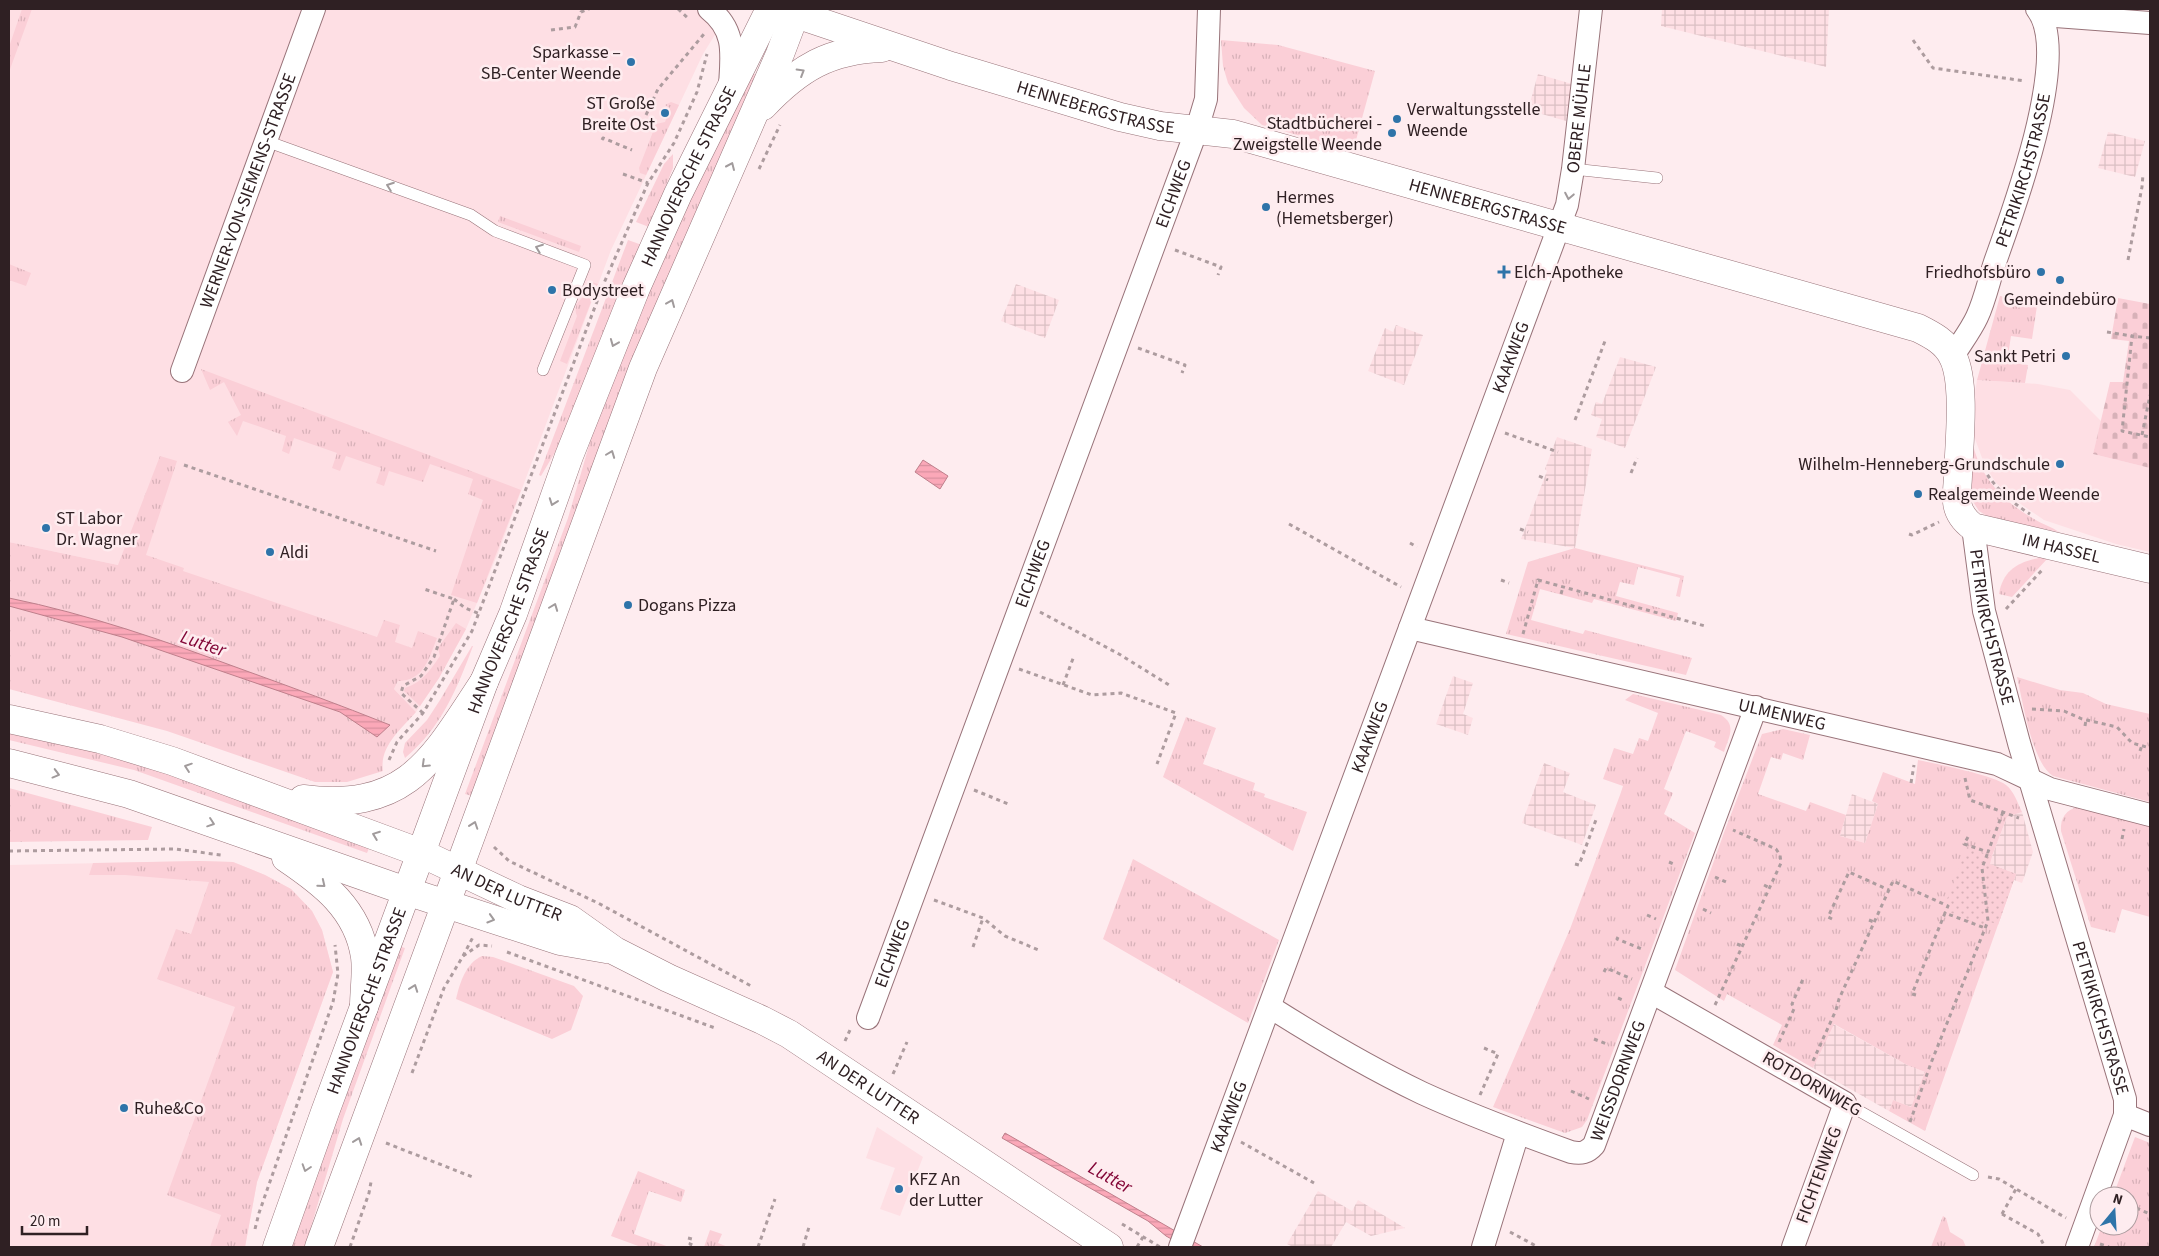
<svg xmlns="http://www.w3.org/2000/svg" width="2159" height="1256" font-family="'Source Sans 3',sans-serif">
  <style>
    .built { fill: #fedfe4 }
    .industrial { fill: url(#industrial-grid) }
    .grass { fill: url(#grass-tufts) }
    .cemetery { fill: url(#cemetery-stones) }
    .park { fill: url(#park-dots) }
    .water { fill: url(#water-rules); stroke: #be7f8b }
    .lines { fill: none; stroke-linecap: round; stroke-linejoin: round }
    .lane-casing { stroke: #987379; stroke-width: 12 }
    .street-casing { stroke: #987379; stroke-width: 24 }
    .secondary-casing { stroke: #987379; stroke-width: 29 }
    .primary-casing { stroke: #987379; stroke-width: 29 }
    .highway-casing { stroke: #987379; stroke-width: 29 }
    .path { stroke: #ad9c9f; stroke-width: 3; stroke-dasharray: 4 4; stroke-linecap: butt }
    .lane { stroke: #fff; stroke-width: 11 }
    .street { stroke: #fff; stroke-width: 22 }
    .secondary { stroke: #fff; stroke-width: 28 }
    .primary { stroke: #fff; stroke-width: 28 }
    .highway { stroke: #fff; stroke-width: 28 }
    .oneway { stroke: #a19b9c }
    .poi-dot { fill: #2e74a9; stroke: #feecef; stroke-width: 2 }
    .labels { text-anchor: middle; dominant-baseline: central; stroke-width: 5; stroke-linejoin: round; paint-order: stroke }
    .poi-label { font-size: 18px; fill: #2f2023; stroke: #feecef; text-anchor: start }
    .street-label { font-size: 18px; fill: #2f2023; stroke: #feecef }
    .water-label { font-size: 19px; font-style: italic; fill: #830637; stroke: #feecef }
  </style>
  <defs>
    <pattern id="industrial-grid" width="8" height="8" patternUnits="userSpaceOnUse" patternTransform="scale(1.25)"><rect width="8" height="8" fill="#fedfe4"/><path d="M0 4h8M4 0v8" fill="none" stroke="#dabfc3"/></pattern>
    <pattern id="grass-tufts" width="24" height="20" patternUnits="userSpaceOnUse" patternTransform="scale(1.25)"><rect width="24" height="20" fill="#fbcfd7"/><path d="M3 7l-1-3M5 7V3M7 7l1-3M15 17l-1-3M17 17v-4M19 17l1-3" fill="none" stroke="#d7b1b8"/></pattern>
    <pattern id="cemetery-stones" width="16" height="16" patternUnits="userSpaceOnUse" patternTransform="scale(1.25)"><rect width="16" height="16" fill="#fbcfd7"/><path d="M2 7V4a2 2 0 0 1 4 0v3zM10 15v-3a2 2 0 0 1 4 0v3z" fill="#d7b1b8"/></pattern>
    <pattern id="park-dots" width="8" height="8" patternUnits="userSpaceOnUse" patternTransform="scale(1.25)"><rect width="8" height="8" fill="#fbcfd7"/><path d="M2 2h.1M6 6h.1" fill="none" stroke="#d7b1b8" stroke-width="1.8" stroke-linecap="round"/></pattern>
    <pattern id="water-rules" width="6" height="5" patternUnits="userSpaceOnUse" patternTransform="scale(1.25)"><rect width="6" height="5" fill="#fba8b8"/><path d="M0 2.5h6" fill="none" stroke="#d7909e"/></pattern>
  </defs>
  <rect width="100%" height="100%" fill="#feecef"/>
  <g class="built">
    <path d="M9,9h722l-28,45 -92,196 -113,303 -32,76 -27,49 -23,34 -22,-23 9,-17 -285,-107 -109,-23z"/>
    <path d="M1977,380l61,4 32,6 31,31 -8,33 57,14v84l-34,-8 -72,-24 -22,-15 -26,-22 -11,-17 -11,-30v-36z"/>
    <path d="M200,861l33,1 32,13 26,14 21,22 10,19 11,42 -76,210 -12,65h-236v-382z"/>
    <path d="M877,1127l46,30 -23,59 -20,-7 15,-41 -29,-10z"/>
  </g>
  <g class="industrial">
    <path d="M1662,9h167l-3,58 -165,-41z"/>
    <path d="M1538,74l34,10 -6,37 -38,-11z"/>
    <path d="M2108,132l37,9 -10,36 -37,-9z"/>
    <path d="M1016,284l43,16 -14,38 -44,-17z"/>
    <path d="M1396,325l27,10 -19,50 -36,-14 17,-43 8,4z"/>
    <path d="M1620,357l36,10 -31,81 -29,-11 6,-18 -11,-4 5,-13 6,2z"/>
    <path d="M1557,437l35,12 -17,99 -54,-9 26,-68 -2,-2z"/>
    <path d="M1453,676l20,7 -10,31 10,4 -5,17 -32,-11z"/>
    <path d="M1544,763l26,10 -7,19 33,13 -14,40 -60,-22z"/>
    <path d="M1852,794l26,10 -13,39 -25,-7z"/>
    <path d="M2022,812l11,40 -11,31 -8,-3 2,-6 -27,-10 18,-47z"/>
    <path d="M1833,1024l74,41 18,7 -14,35 -18,-7 -4,11 -76,-43z"/>
    <path d="M1318,1191l34,20 6,-11 47,28 -34,8 -25,-14 -15,25h-38l-6,-3z"/>
  </g>
  <g class="grass">
    <path d="M22,9h10l-23,63v-25z"/>
    <path d="M1221,40l57,5 97,26 -22,80 -91,-26 -18,-17 -16,-25 -5,-17z"/>
    <path d="M752,73l6,3 -286,720 -7,-2 103,-276 29,-100 70,-173z"/>
    <path d="M671,102l8,3 -33,70 -6,-2 -1,-5 17,-44 9,-2 5,-14 -5,-3z"/>
    <path d="M673,154v14l-24,59 -13,-5 28,-58z"/>
    <path d="M500,216l81,30 -2,6 -81,-30z"/>
    <path d="M628,240l14,5 -81,197 -20,34 -2,-1z"/>
    <path d="M9,264l22,9 -5,13 -17,-6z"/>
    <path d="M592,282l6,2 -31,80 -7,-3 17,-45c-3,-7 -1,-13 5,-18h4z"/>
    <path d="M2000,296l37,10 -5,33 -21,-3 -4,26 21,3 -3,18 -48,-3z"/>
    <path d="M201,369l320,121 -44,113 -26,-8 32,-95 -15,-6 5,-15 -43,-15 -7,18 -34,-11 -5,15 -8,-3 5,-15 -35,-12 -6,15 -8,-3 5,-15 -43,-15 -5,16 -7,-3 4,-15 -43,-15 -6,15 -9,-14 13,-7 -17,-33 -14,8z"/>
    <path d="M1972,449h2c10,33 31,53 60,70 8,5 18,8 25,13l-69,-14 -11,-7 -7,-11z"/>
    <path d="M160,456l17,5 -31,94 38,13 -1,3 194,66 7,-17 16,5 -5,17 17,6 6,-17 19,7c-8,20 -13,43 -39,43l-4,8 22,23c-15,17 -37,35 -33,59l-36,11h-32l-148,-51 -158,-42v-147l109,23z"/>
    <path d="M1575,548l109,28 -4,21 -4,-1 4,-18 -42,-11 -4,18 -14,-3 -4,14 62,17 -2,8 -82,-22 -2,4 -52,-14 -9,31 52,14 2,-4 107,28 -6,17 -180,-41 22,-72z"/>
    <path d="M2044,557l4,1 -36,39 -13,-3c4,-25 21,-33 45,-37z"/>
    <path d="M456,623l10,6 -27,49 -19,28 -16,-15 1,-3c18,-6 25,-18 35,-32l-2,-8z"/>
    <path d="M472,646h1c-16,43 -32,82 -68,112l-2,-6 2,-9 22,-23 13,-20z"/>
    <path d="M2017,677l43,13 23,3 23,11 44,10v88l-97,-26c-21,-13 -30,-74 -36,-99z"/>
    <path d="M1633,694l88,21c16,10 8,22 3,37l-10,-5 2,-5 -30,-11 -22,58 9,4 -9,21 31,19 -108,287 -5,7 -17,6 -72,-26 77,-178 50,-134 3,-9 -20,-7 11,-31 19,6 6,-16 9,3 10,-28 -33,-13z"/>
    <path d="M1186,717l30,11 -13,36 52,19 -2,7 12,4 -1,3 43,15 -14,39 -130,-74z"/>
    <path d="M1783,729l27,6 -7,25 -20,-7 -2,7 -10,-3 -13,37 48,17 4,-9 36,13 -6,21 25,7 13,-39 -6,-3 11,-29 32,12 3,-24c19,4 75,15 88,25 8,6 12,19 16,27l-15,5 -18,47 27,10 -91,257 -36,-20 4,-11 18,7 14,-35 -18,-7 -73,-41 -21,44 -40,-23 9,-20 -55,-31 -3,7 -49,-31 50,-140 37,-96z"/>
    <path d="M9,732l72,16 55,15 234,83 -3,7 -233,-83 -125,-30z"/>
    <path d="M9,788l143,39 -4,13 -139,2z"/>
    <path d="M2079,807l71,18v92l-28,-8 -7,24 -24,-6 -30,-96c-1,-13 5,-22 18,-24z"/>
    <path d="M1133,859l146,81 -31,83 -145,-84z"/>
    <path d="M200,861l33,1 32,13 26,14 21,22 10,19 11,42 -76,210 -12,65h-35l11,-32 -54,-20 68,-188 -78,-28 19,-50 15,5 18,-52 -84,-7h-36l4,-12z"/>
    <path d="M398,946l7,2 -62,171 -38,128h-15z"/>
    <path d="M482,956l11,1 81,29 9,10 -12,34 -19,9 -96,-40c4,-17 10,-36 26,-43z"/>
    <path d="M2135,1137l15,6v104h-56l8,-21h27v-30h-16z"/>
    <path d="M638,1171l47,19 -4,12 -32,-11 -15,43 35,13h-28l-30,-11z"/>
    <path d="M1943,1216l3,2 4,14 13,8 3,7h-35z"/>
    <path d="M710,1230l12,4 -4,9 10,4h-24z"/>
  </g>
  <path class="cemetery" d="M2118,298l32,6v164l-57,-14 17,-72h13l6,-41 -18,-2z"/>
  <path class="park" d="M1967,847l25,9 -2,8 26,10 -18,51 -12,-5 -3,6 -34,-14 3,-8 -6,-2z"/>
  <g class="water">
    <path d="M923,460l25,16 -8,13 -25,-17z"/>
    <path d="M9,598c79,16 156,43 232,71 50,18 99,36 149,56l-13,12 -37,-25 -218,-75 -113,-31z"/>
    <path d="M1005,1133l198,114h-17l-20,-11 -18,-15 -146,-83z"/>
  </g>
  <g class="lines">
    <g class="lane-casing">
      <g id="lane">
        <path d="M266,141l205,74 24,16 90,34 -42,105"/>
        <path d="M1573,169l84,9"/>
        <path d="M1845,1103l128,72"/>
      </g>
    </g>
    <g class="street-casing">
      <g id="street">
        <path d="M709,9c27,21 23,45 21,76"/>
        <path d="M2042,15l108,8"/>
        <path id="s1" d="M1953,356c8,-13 18,-26 24,-39 8,-17 12,-37 18,-55 18,-51 77,-208 42,-253"/>
        <path id="s2" d="M182,371l132,-362"/>
        <path id="s3" d="M1973,527l11,84 35,132 106,356v16l-48,132"/>
        <path id="s4" d="M1410,628l587,136 53,25 100,26"/>
        <path d="M1651,992l194,111 -52,144"/>
        <path id="s5" d="M1270,1007c49,31 100,61 152,86 48,22 99,41 149,59 10,2 16,1 23,-7l162,-438"/>
        <path id="s6" d="M868,1018l329,-889 9,-30 3,-90"/>
        <path d="M2125,1115l25,10"/>
        <path id="s7" d="M1180,1247l387,-1042 6,-36 18,-160"/>
        <path d="M1483,1247l35,-114"/>
      </g>
    </g>
    <g class="secondary-casing">
      <g id="secondary">
        <path id="s8" d="M781,9l170,57 169,51 40,9 73,8 685,194c14,7 28,14 35,29 13,26 6,88 5,118 0,8 -2,18 -1,27 1,10 8,19 16,25l177,42"/>
        <path d="M763,106c36,-38 66,-56 119,-58"/>
        <path id="s9" d="M421,853l63,-171 29,-68 56,-158 67,-168 42,-94 92,-185"/>
        <path d="M458,871l185,-503 137,-314 17,-45"/>
      </g>
    </g>
    <g class="primary-casing">
      <g id="primary">
        <path d="M406,891l154,50 46,8"/>
        <path id="s10" d="M277,1247l48,-135 96,-259 97,46 52,20 45,32 53,27 94,42 27,14 320,213"/>
        <path d="M319,1247l139,-376"/>
      </g>
    </g>
    <g class="highway-casing">
      <g id="highway">
        <path d="M9,719l91,20 72,22 249,92"/>
        <path d="M9,763l120,31 277,97"/>
        <path d="M303,799c105,13 130,-40 181,-117"/>
        <path d="M286,858c37,25 72,51 79,99 2,16 -1,33 -1,50"/>
      </g>
    </g>
    <g class="path">
      <path d="M678,9l11,10"/>
      <path d="M551,30l24,-3 6,-15 8,-3"/>
      <path d="M1913,40l20,28 92,13"/>
      <path d="M646,115l12,-26 46,-55"/>
      <path d="M602,140l1,-2 29,12"/>
      <path d="M759,169l21,-44"/>
      <path d="M623,174l25,9"/>
      <path d="M1175,250l46,17 -3,8"/>
      <path d="M2128,260l14,-73 1,-13"/>
      <path d="M2107,332l25,4"/>
      <path d="M2150,338l-18,-2 -10,95 28,6"/>
      <path d="M1138,348l47,17 -3,8"/>
      <path d="M1575,420l30,-79"/>
      <path d="M1505,433l53,19"/>
      <path d="M2142,435l8,-40"/>
      <path d="M184,465l252,86"/>
      <path d="M1983,468c12,20 27,33 47,46"/>
      <path d="M1631,473l6,-15"/>
      <path d="M1539,476l9,4"/>
      <path d="M1289,524l112,63"/>
      <path d="M1520,529l8,3"/>
      <path d="M1909,534l3,1 27,-13"/>
      <path d="M1410,543l7,4"/>
      <path d="M1501,580l8,3"/>
      <path d="M1561,594l2,-7"/>
      <path d="M454,599l11,9 15,6"/>
      <path d="M2006,609l38,-41"/>
      <path d="M1040,612l79,42 50,31"/>
      <path d="M1523,634l15,-54 167,46"/>
      <path d="M1019,669l73,26 29,-2 55,20 -19,51"/>
      <path d="M1063,685l11,-29"/>
      <path d="M2032,709l32,2 18,8 35,8 15,16 18,5"/>
      <path d="M423,713l-22,-20 2,-7 18,-10 13,-19 20,-58 -30,-10"/>
      <path d="M2085,726l1,-6"/>
      <path d="M2140,751l2,-6"/>
      <path d="M389,760l8,-18 26,-29 49,-82 132,-348 44,-100 26,-40 23,-51 10,-38"/>
      <path d="M1965,778l5,22 49,18"/>
      <path d="M1911,783l3,-18"/>
      <path d="M974,790l37,15"/>
      <path d="M1968,837l-4,7 24,8 15,-40"/>
      <path d="M2122,839l2,-10"/>
      <path d="M494,847l15,14 89,42 155,84"/>
      <path d="M9,851l166,-2 46,6"/>
      <path d="M1669,862l7,3"/>
      <path d="M1575,864l4,1 18,-48"/>
      <path d="M1715,877l11,5"/>
      <path d="M1764,885l6,3"/>
      <path d="M934,900l49,18 22,18 36,15"/>
      <path d="M1703,909l8,4"/>
      <path d="M1647,915l9,4"/>
      <path d="M1832,919l-4,-2 21,-45 40,18"/>
      <path d="M1869,920l5,2"/>
      <path d="M1618,937l-1,2 27,11"/>
      <path d="M1737,944l5,2"/>
      <path d="M973,947l10,-29"/>
      <path d="M507,952l208,76"/>
      <path d="M463,956l16,-11 13,1"/>
      <path d="M1604,972l2,-4 26,11"/>
      <path d="M1916,995l-4,-1 33,-81 40,15"/>
      <path d="M1618,998l7,3"/>
      <path d="M1715,1005l66,-142 -1,-8 -4,-6 -43,-19"/>
      <path d="M1594,1039l15,6"/>
      <path d="M845,1041l5,-11"/>
      <path d="M1779,1042l15,-33 -2,-5 11,-25 2,1"/>
      <path d="M1813,1061l23,-51 3,-11 54,-118 55,25 -3,7"/>
      <path d="M412,1073l32,-85 19,-32 10,-19"/>
      <path d="M893,1074l14,-32"/>
      <path d="M1571,1091l18,8"/>
      <path d="M1480,1095l18,-41 -14,-6"/>
      <path d="M1910,1122l21,-59 57,-142 -6,-53 6,-16"/>
      <path d="M1241,1142l73,41"/>
      <path d="M386,1143l89,35"/>
      <path d="M1988,1177l11,2 67,39"/>
      <path d="M2129,1205l21,9"/>
      <path d="M2002,1214l36,20 7,13"/>
      <path d="M2002,1214l14,-25"/>
      <path d="M1122,1224l38,23"/>
      <path d="M255,1229l4,-16 74,-211 5,-28 -3,-29"/>
      <path d="M1510,1232l28,15"/>
      <path d="M688,1238l4,1 -2,5 5,2"/>
      <path d="M2100,1244l9,3"/>
      <path d="M350,1247l19,-54 2,-11"/>
      <path d="M758,1247l17,-48"/>
      <path d="M803,1247l6,-20"/>
      <path d="M1137,1247l6,-10"/>
    </g>
    <use href="#lane" class="lane"/>
    <use href="#street" class="street"/>
    <use href="#secondary" class="secondary"/>
    <use href="#primary" class="primary"/>
    <use href="#highway" class="highway"/>
  </g>
  <defs><path id="oneway-chevron" d="M-2-3.5L2.5 0L-2 3.5" fill="none" stroke-width="1.6" stroke-linecap="round" stroke-linejoin="round" transform="scale(1.25)"/></defs>
  <g class="oneway">
    <use href="#oneway-chevron" transform="translate(801 72) rotate(-31)"/>
    <use href="#oneway-chevron" transform="translate(731 166) rotate(-66)"/>
    <use href="#oneway-chevron" transform="translate(390 186) rotate(-160)"/>
    <use href="#oneway-chevron" transform="translate(1569 196) rotate(101)"/>
    <use href="#oneway-chevron" transform="translate(539 248) rotate(-159)"/>
    <use href="#oneway-chevron" transform="translate(671 303) rotate(-67)"/>
    <use href="#oneway-chevron" transform="translate(614 343) rotate(112)"/>
    <use href="#oneway-chevron" transform="translate(611 454) rotate(-69)"/>
    <use href="#oneway-chevron" transform="translate(553 502) rotate(110)"/>
    <use href="#oneway-chevron" transform="translate(554 607) rotate(-69)"/>
    <use href="#oneway-chevron" transform="translate(425 764) rotate(136)"/>
    <use href="#oneway-chevron" transform="translate(188 767) rotate(-161)"/>
    <use href="#oneway-chevron" transform="translate(56 774) rotate(15)"/>
    <use href="#oneway-chevron" transform="translate(211 823) rotate(19)"/>
    <use href="#oneway-chevron" transform="translate(474 825) rotate(-71)"/>
    <use href="#oneway-chevron" transform="translate(376 835) rotate(-159)"/>
    <use href="#oneway-chevron" transform="translate(322 884) rotate(39)"/>
    <use href="#oneway-chevron" transform="translate(491 919) rotate(17)"/>
    <use href="#oneway-chevron" transform="translate(414 988) rotate(-70)"/>
    <use href="#oneway-chevron" transform="translate(358 1141) rotate(-70)"/>
    <use href="#oneway-chevron" transform="translate(306 1168) rotate(108)"/>
  </g>
  <g class="poi-dot">
    <circle cx="631" cy="62" r="5"/>
    <circle cx="665" cy="113" r="5"/>
    <circle cx="1397" cy="119" r="5"/>
    <circle cx="1392" cy="133" r="5"/>
    <circle cx="1266" cy="207" r="5"/>
    <path d="M1501.5 264.5h5v5h5v5h-5v5h-5v-5h-5v-5h5z"/>
    <circle cx="2041" cy="272" r="5"/>
    <circle cx="2060" cy="280" r="5"/>
    <circle cx="552" cy="290" r="5"/>
    <circle cx="2066" cy="356" r="5"/>
    <circle cx="2060" cy="464" r="5"/>
    <circle cx="1918" cy="494" r="5"/>
    <circle cx="46" cy="528" r="5"/>
    <circle cx="270" cy="552" r="5"/>
    <circle cx="628" cy="605" r="5"/>
    <circle cx="124" cy="1108" r="5"/>
    <circle cx="899" cy="1189" r="5"/>
  </g>
  <g class="labels">
    <g class="poi-label">
      <text x="621" y="52" text-anchor="end">Sparkasse –<tspan x="621" dy="21">SB-Center Weende</tspan></text>
      <text x="655" y="103" text-anchor="end">ST Große<tspan x="655" dy="21">Breite Ost</tspan></text>
      <text x="1407" y="109">Verwaltungsstelle<tspan x="1407" dy="21">Weende</tspan></text>
      <text x="1382" y="123" text-anchor="end">Stadtbücherei -<tspan x="1382" dy="21">Zweigstelle Weende</tspan></text>
      <text x="1276" y="197">Hermes<tspan x="1276" dy="21">(Hemetsberger)</tspan></text>
      <text x="1514" y="272">Elch-Apotheke</text>
      <text x="2031" y="272" text-anchor="end">Friedhofsbüro</text>
      <text x="562" y="290">Bodystreet</text>
      <text x="2060" y="299" text-anchor="middle">Gemeindebüro</text>
      <text x="2056" y="356" text-anchor="end">Sankt Petri</text>
      <text x="2050" y="464" text-anchor="end">Wilhelm-Henneberg-Grundschule</text>
      <text x="1928" y="494">Realgemeinde Weende</text>
      <text x="56" y="518">ST Labor<tspan x="56" dy="21">Dr. Wagner</tspan></text>
      <text x="280" y="552">Aldi</text>
      <text x="638" y="605">Dogans Pizza</text>
      <text x="134" y="1108">Ruhe&amp;Co</text>
      <text x="909" y="1179">KFZ An<tspan x="909" dy="21">der Lutter</tspan></text>
    </g>
    <g class="street-label">
      <text stroke="none"><textPath href="#s8" startOffset="330">HENNEBERGSTRASSE</textPath></text>
      <text stroke="none"><textPath href="#s7" startOffset="1199">OBERE MÜHLE</textPath></text>
      <text stroke="none"><textPath href="#s1" startOffset="200">PETRIKIRCHSTRASSE</textPath></text>
      <text stroke="none"><textPath href="#s9" startOffset="728">HANNOVERSCHE STRASSE</textPath></text>
      <text stroke="none"><textPath href="#s2" startOffset="192">WERNER-VON-SIEMENS-STRASSE</textPath></text>
      <text stroke="none"><textPath href="#s6" startOffset="879">EICHWEG</textPath></text>
      <text stroke="none"><textPath href="#s8" startOffset="735">HENNEBERGSTRASSE</textPath></text>
      <text stroke="none"><textPath href="#s7" startOffset="949">KAAKWEG</textPath></text>
      <text stroke="none"><textPath href="#s8" startOffset="1496">IM HASSEL</textPath></text>
      <text stroke="none"><textPath href="#s6" startOffset="474">EICHWEG</textPath></text>
      <text stroke="none"><textPath href="#s9" startOffset="248">HANNOVERSCHE STRASSE</textPath></text>
      <text stroke="none"><textPath href="#s3" startOffset="102">PETRIKIRCHSTRASSE</textPath></text>
      <text stroke="none"><textPath href="#s4" startOffset="382">ULMENWEG</textPath></text>
      <text stroke="none"><textPath href="#s7" startOffset="544">KAAKWEG</textPath></text>
      <text stroke="none"><textPath href="#s10" startOffset="514">AN DER LUTTER</textPath></text>
      <text stroke="none"><textPath href="#s6" startOffset="69">EICHWEG</textPath></text>
      <text stroke="none"><textPath href="#s10" startOffset="262">HANNOVERSCHE STRASSE</textPath></text>
      <text stroke="none"><textPath href="#s3" startOffset="508">PETRIKIRCHSTRASSE</textPath></text>
      <text stroke="none"><textPath href="#s5" startOffset="429">WEISSDORNWEG</textPath></text>
      <text transform="translate(1812 1084) rotate(30)">ROTDORNWEG</text>
      <text stroke="none"><textPath href="#s10" startOffset="926">AN DER LUTTER</textPath></text>
      <text stroke="none"><textPath href="#s7" startOffset="139">KAAKWEG</textPath></text>
      <text transform="translate(1819 1175) rotate(-70)">FICHTENWEG</text>
    </g>
    <g class="water-label">
      <text transform="translate(203 644) rotate(19)">Lutter</text>
      <text transform="translate(1110 1178) rotate(29)">Lutter</text>
    </g>
  </g>
  <rect width="2159" height="1256" fill="none" stroke="#2f2023" stroke-width="20"/>
  <g transform="translate(2114 1211) rotate(18)"><circle r="24" fill="#feecef" stroke="#ab9a9d"/>
  <path d="M0-4L9 19L0 12L-9 19Z" fill="#2e74a9"/>
  <text y="-8" font-size="14" font-weight="bold" text-anchor="middle" fill="#2f2023">N</text>
  </g>
  <path d="M22 1226v8h65v-8" fill="none" stroke="#2f2023" stroke-width="2.5"/>
  <text x="30" y="1226" font-size="15" fill="#2f2023" stroke="#feecef" stroke-width="4" paint-order="stroke">20 m</text>
</svg>
